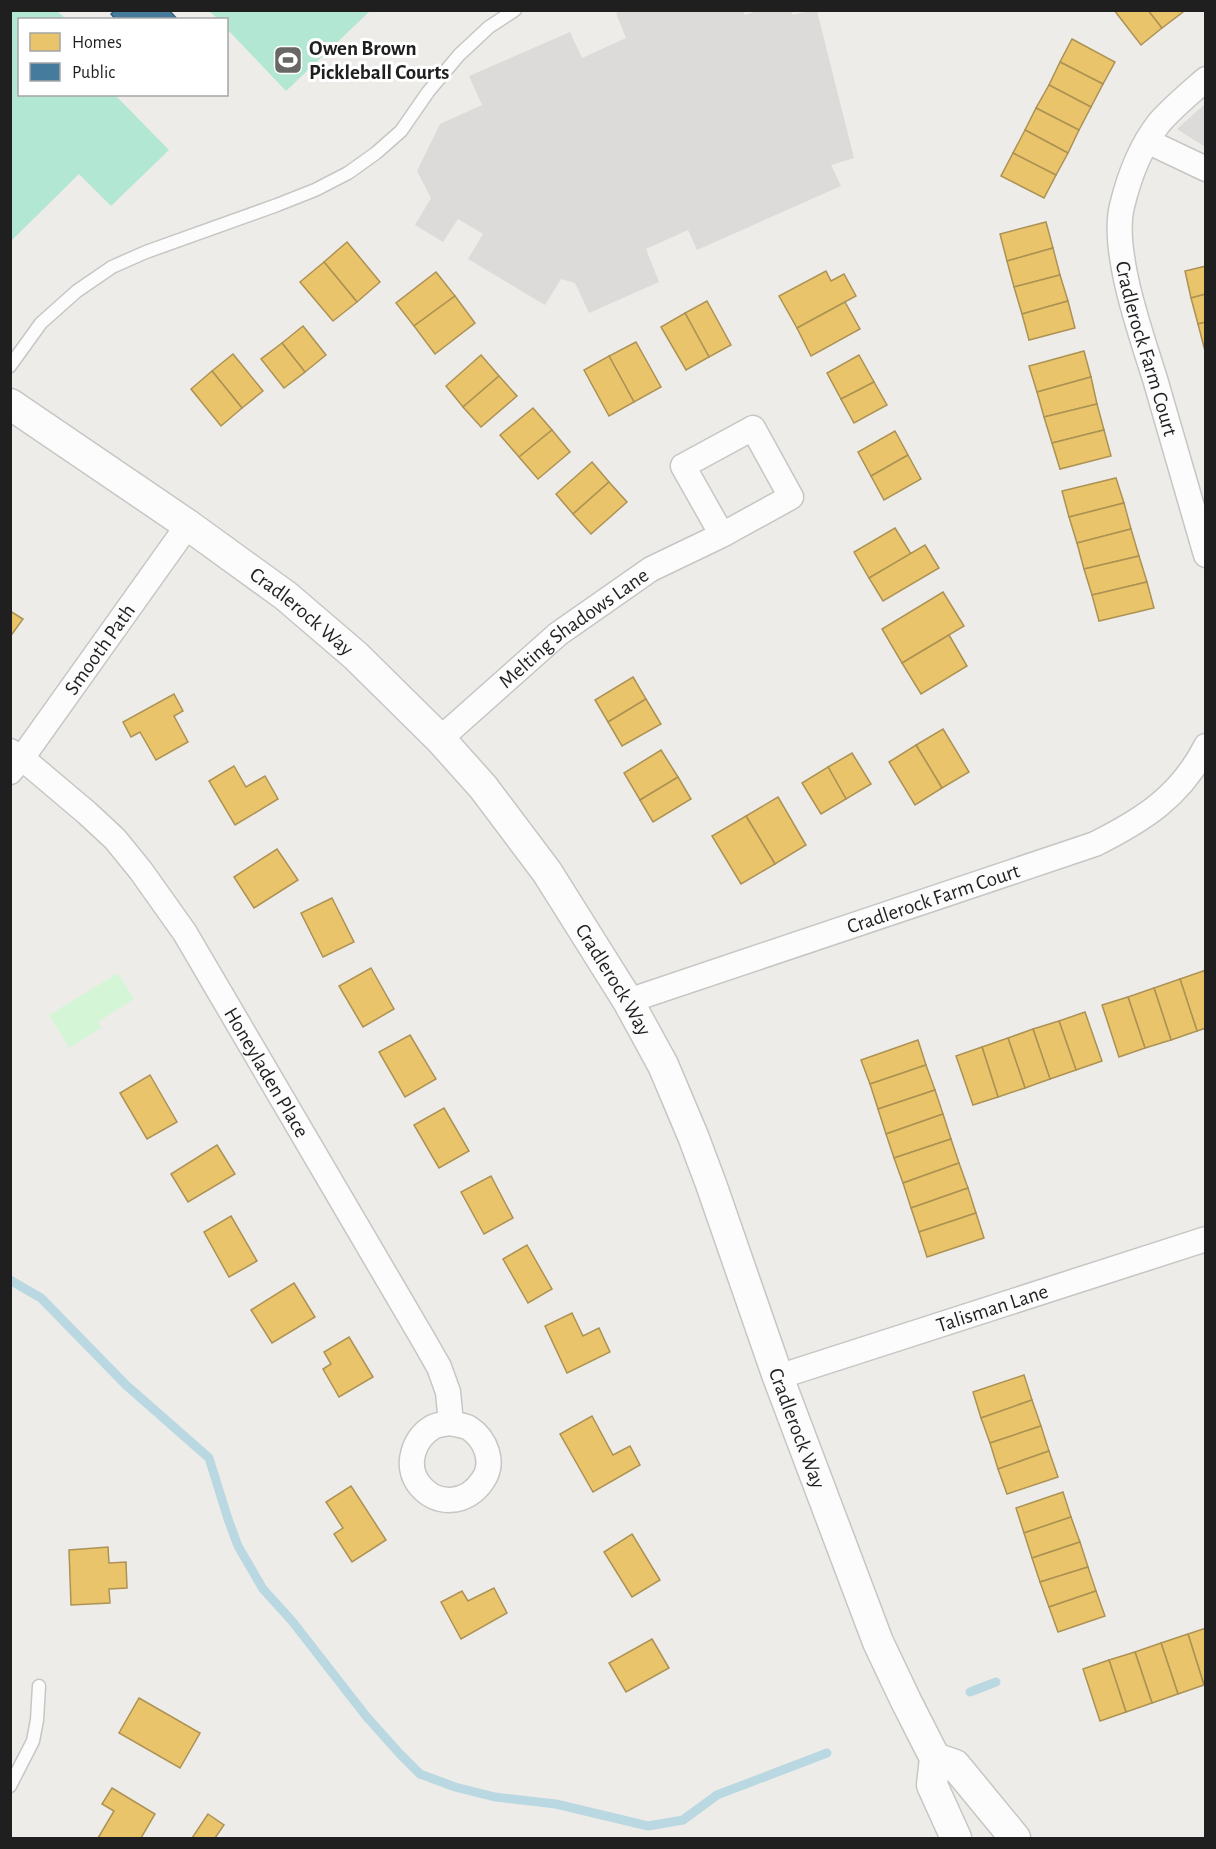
<svg xmlns="http://www.w3.org/2000/svg" width="1216" height="1849" font-family="'Alegreya Sans',sans-serif">
  <style>
    .religious { fill: #dcdbd9 }
    .park { fill: #d5f5d7 }
    .pitch { fill: #b2e7d3 }
    .homes { fill: #e9c46a; stroke: #ac9254; stroke-width: 1.5 }
    .public { fill: #457b9d; stroke: #3a5f77; stroke-width: 1.5 }
    .lines { fill: none; stroke-linecap: round; stroke-linejoin: round }
    .stream { stroke: #bad8e2; stroke-width: 9 }
    .service-casing { stroke: #c6c6c4; stroke-width: 15 }
    .minor-casing { stroke: #c6c6c4; stroke-width: 27 }
    .tertiary-casing { stroke: #c6c6c4; stroke-width: 33 }
    .service { stroke: #fcfcfc; stroke-width: 12 }
    .minor { stroke: #fcfcfc; stroke-width: 24 }
    .tertiary { stroke: #fcfcfc; stroke-width: 30 }
    .labels { text-anchor: middle; dominant-baseline: central; stroke-width: 6; stroke-linejoin: round; paint-order: stroke }
    .poi-label { font-size: 21px; font-weight: bold; fill: #1f1f1f; stroke: #fff; text-anchor: start }
    .street-label { font-size: 21px; fill: #1f1f1f; stroke: #fff }
  </style>
  <rect width="100%" height="100%" fill="#eeece8"/>
  <g class="religious">
    <path d="M743,11l2,4 11,-4h35l2,4 16,-4h8l37,147 -23,7 10,21 -144,64 -9,-20 -42,19 13,33 -70,31 -14,-30 -14,-4 -16,26 -77,-46 15,-25 -25,-15 -15,23 -28,-17 16,-27 -14,-27 23,-47 42,-19 -13,-29 101,-44 12,26 44,-20 -10,-25 6,-2z"/>
    <path d="M1205,104v43l-28,-18z"/>
  </g>
  <path class="park" d="M118,973l16,26 -36,23 3,6 -32,20 -20,-33z"/>
  <g class="pitch">
    <path d="M11,10l46,1 9,8 -46,1v74l95,1 54,55 -58,56 -32,-32 -68,67z"/>
    <path d="M209,11h161l-84,80 -59,-62 -1,-9 -8,-1z"/>
  </g>
  <g class="homes">
    <path d="M1114,10h34l14,18 -21,17z"/>
    <path d="M1148,10h34l1,2 -21,16z"/>
    <path d="M1072,39l43,23 -12,22 -43,-22z"/>
    <path d="M1060,62l43,22 -12,23 -42,-22z"/>
    <path d="M1049,85l42,22 -12,23 -43,-22z"/>
    <path d="M1036,108l43,22 -11,23 -43,-23z"/>
    <path d="M1025,130l43,23 -12,22 -43,-22z"/>
    <path d="M1013,153l43,22 -12,23 -43,-22z"/>
    <path d="M1046,222l7,26 -46,13 -7,-27z"/>
    <path d="M347,242l33,40 -23,20 -33,-40z"/>
    <path d="M1053,248l7,27 -46,12 -7,-26z"/>
    <path d="M324,262l33,40 -24,19 -33,-39z"/>
    <path d="M1206,266v28l-15,4 -6,-27z"/>
    <path d="M826,271l5,10 13,-7 12,22 -59,32 -18,-32z"/>
    <path d="M436,272l19,24 -41,30 -18,-23z"/>
    <path d="M1060,275l8,26 -46,13 -8,-27z"/>
    <path d="M1206,294v28l-8,2 -7,-26z"/>
    <path d="M455,296l20,27 -40,31 -21,-28z"/>
    <path d="M707,301l24,44 -22,12 -24,-44z"/>
    <path d="M1068,301l7,27 -46,12 -7,-26z"/>
    <path d="M845,302l15,27 -49,27 -14,-28z"/>
    <path d="M685,313l24,44 -23,13 -25,-43z"/>
    <path d="M1206,322v29h-1l-7,-27z"/>
    <path d="M303,326l23,29 -21,17 -23,-29z"/>
    <path d="M636,342l25,45 -27,15 -25,-46z"/>
    <path d="M282,343l23,29 -21,16 -23,-29z"/>
    <path d="M1084,351l7,26 -54,15 -8,-26z"/>
    <path d="M233,354l30,37 -21,17 -30,-37z"/>
    <path d="M481,355l18,21 -36,31 -17,-21z"/>
    <path d="M859,355l15,27 -33,17 -14,-26z"/>
    <path d="M609,356l25,46 -25,14 -25,-46z"/>
    <path d="M212,371l30,37 -21,18 -30,-37z"/>
    <path d="M499,376l18,20 -36,31 -18,-20z"/>
    <path d="M1091,377l6,27 -53,13 -7,-25z"/>
    <path d="M874,382l13,23 -33,18 -13,-24z"/>
    <path d="M1097,404l7,26 -52,13 -8,-26z"/>
    <path d="M533,408l19,22 -33,27 -19,-22z"/>
    <path d="M552,430l18,22 -32,27 -19,-22z"/>
    <path d="M1104,430l7,26 -51,13 -8,-26z"/>
    <path d="M895,431l13,24 -37,21 -13,-24z"/>
    <path d="M908,455l13,24 -37,21 -13,-24z"/>
    <path d="M592,462l17,20 -36,32 -17,-20z"/>
    <path d="M1116,478l8,25 -55,14 -7,-26z"/>
    <path d="M609,482l18,20 -36,32 -18,-20z"/>
    <path d="M1124,503l7,26 -54,14 -8,-26z"/>
    <path d="M895,528l16,26 -42,24 -15,-26z"/>
    <path d="M1131,529l8,27 -55,13 -7,-26z"/>
    <path d="M925,545l14,23 -56,33 -14,-23z"/>
    <path d="M1139,556l8,26 -55,13 -8,-26z"/>
    <path d="M1147,582l7,26 -55,13 -7,-26z"/>
    <path d="M943,592l21,34 -62,37 -20,-34z"/>
    <path d="M10,611l13,8 -13,18z"/>
    <path d="M949,635l18,31 -46,28 -19,-31z"/>
    <path d="M633,677l13,22 -38,23 -13,-22z"/>
    <path d="M174,694l9,17 -9,5 14,26 -32,18 -16,-28 -9,5 -8,-15z"/>
    <path d="M646,699l15,25 -39,22 -14,-24z"/>
    <path d="M943,729l26,43 -27,16 -26,-43z"/>
    <path d="M916,745l26,43 -27,17 -26,-43z"/>
    <path d="M661,750l17,27 -38,23 -16,-27z"/>
    <path d="M852,753l19,31 -25,15 -18,-32z"/>
    <path d="M234,766l12,21 19,-11 13,23 -43,26 -26,-44z"/>
    <path d="M828,767l18,32 -25,15 -19,-31z"/>
    <path d="M678,777l13,22 -38,23 -13,-22z"/>
    <path d="M778,797l28,48 -31,19 -29,-48z"/>
    <path d="M746,816l29,48 -34,20 -29,-48z"/>
    <path d="M277,849l21,31 -44,28 -20,-31z"/>
    <path d="M332,898l22,44 -31,15 -22,-44z"/>
    <path d="M371,968l23,41 -31,18 -24,-41z"/>
    <path d="M1206,970v58l-9,3 -17,-52z"/>
    <path d="M1180,979l17,52 -26,9 -17,-52z"/>
    <path d="M1154,988l17,52 -26,8 -17,-51z"/>
    <path d="M1128,997l17,51 -26,9 -17,-52z"/>
    <path d="M1085,1012l17,49 -26,9 -17,-49z"/>
    <path d="M1059,1021l17,49 -26,9 -17,-50z"/>
    <path d="M1033,1029l17,50 -25,9 -17,-50z"/>
    <path d="M410,1035l26,44 -31,18 -26,-45z"/>
    <path d="M1008,1038l17,50 -27,9 -16,-50z"/>
    <path d="M918,1040l8,25 -56,19 -9,-24z"/>
    <path d="M982,1047l16,50 -25,8 -17,-49z"/>
    <path d="M926,1065l9,25 -57,19 -8,-25z"/>
    <path d="M150,1075l27,47 -30,17 -27,-46z"/>
    <path d="M935,1090l8,24 -57,20 -8,-25z"/>
    <path d="M444,1108l25,43 -30,17 -25,-43z"/>
    <path d="M943,1114l8,25 -57,19 -8,-24z"/>
    <path d="M951,1139l8,24 -56,20 -9,-25z"/>
    <path d="M217,1145l18,29 -47,28 -17,-28z"/>
    <path d="M959,1163l9,25 -57,20 -8,-25z"/>
    <path d="M491,1176l22,42 -29,16 -23,-42z"/>
    <path d="M968,1188l8,25 -57,19 -8,-24z"/>
    <path d="M976,1213l8,25 -57,19 -8,-25z"/>
    <path d="M231,1216l26,45 -28,16 -25,-45z"/>
    <path d="M527,1245l25,44 -24,14 -25,-44z"/>
    <path d="M294,1283l21,34 -43,26 -21,-33z"/>
    <path d="M572,1313l11,23 16,-8 11,24 -43,21 -22,-47z"/>
    <path d="M349,1337l24,40 -34,20 -16,-28 8,-5 -7,-12z"/>
    <path d="M1024,1375l8,25 -51,18 -8,-26z"/>
    <path d="M1032,1400l9,26 -51,17 -9,-25z"/>
    <path d="M592,1416l21,39 17,-9 10,19 -47,27 -33,-58z"/>
    <path d="M1041,1426l8,25 -51,18 -8,-26z"/>
    <path d="M1049,1451l9,26 -51,17 -9,-25z"/>
    <path d="M351,1486l35,54 -34,22 -18,-28 9,-6 -17,-26z"/>
    <path d="M1063,1492l8,25 -47,16 -8,-25z"/>
    <path d="M1071,1517l9,25 -48,16 -8,-25z"/>
    <path d="M632,1534l28,46 -28,17 -28,-45z"/>
    <path d="M1080,1542l8,25 -48,15 -8,-24z"/>
    <path d="M108,1547l1,16 17,-1 1,26 -18,1 1,14 -39,2 -2,-55z"/>
    <path d="M1088,1567l8,24 -47,16 -9,-25z"/>
    <path d="M494,1588l13,25 -46,26 -20,-37 21,-11 6,10z"/>
    <path d="M1096,1591l9,25 -47,16 -9,-25z"/>
    <path d="M1206,1628v57h-2l-16,-51z"/>
    <path d="M1188,1634l16,51 -26,9 -17,-51z"/>
    <path d="M652,1639l17,29 -43,24 -17,-29z"/>
    <path d="M1161,1643l17,51 -26,9 -17,-51z"/>
    <path d="M1135,1652l17,51 -26,9 -17,-52z"/>
    <path d="M1109,1660l17,52 -26,9 -17,-52z"/>
    <path d="M139,1698l61,35 -20,35 -61,-35z"/>
    <path d="M112,1788l43,26 -14,24h-43l16,-27 -12,-7z"/>
    <path d="M208,1814l16,11 -9,13h-23z"/>
  </g>
  <path class="public" d="M115,10h54l9,10h-62l-5,-6z"/>
  <g class="lines">
    <g class="stream">
      <path d="M10,1280l31,18 85,87 83,73 19,61 10,27 25,43 29,32 74,95 33,37 21,21 35,13 40,10 61,7 92,22 35,-6 34,-25 110,-42"/>
      <path d="M970,1692l26,-10"/>
    </g>
    <g class="service-casing">
      <g id="service">
        <path d="M10,366l31,-43 36,-32 35,-24 34,-15 131,-47 38,-15 33,-17 28,-20 25,-22 27,-39 31,-37 30,-28 26,-17"/>
        <path d="M10,1786l23,-45 4,-21 2,-34"/>
      </g>
    </g>
    <g class="minor-casing">
      <g id="minor">
        <path id="s1" d="M1206,79c-16,14 -33,28 -47,44 -18,23 -30,54 -37,83 -11,45 19,128 33,173 17,59 34,117 51,176"/>
        <path d="M1147,141l59,28"/>
        <path id="s2" d="M440,739l118,-105 93,-65 71,-34 -39,-69 70,-38 38,69 -69,38"/>
        <path id="s3" d="M10,751l12,7 65,55 28,26 26,32 44,62 238,406 16,28 9,25 3,31c6,2 13,2 18,5 17,11 26,35 14,52 -16,25 -48,27 -65,3 -13,-19 -4,-45 15,-56 6,-3 12,-3 18,-4"/>
        <path id="s4" d="M10,772l12,-14 166,-233"/>
        <path id="s5" d="M628,1001l467,-157c48,-24 86,-48 111,-98"/>
        <path id="s6" d="M778,1377l428,-138"/>
      </g>
    </g>
    <g class="tertiary-casing">
      <g id="tertiary">
        <path id="s7" d="M10,404l178,121 98,71 70,60 84,83 43,48 64,85 81,129 35,64 30,71 18,48 67,193 100,265 28,59 29,57 -3,27 24,53"/>
        <path d="M935,1758l20,7 60,73"/>
      </g>
    </g>
    <use href="#service" class="service"/>
    <use href="#minor" class="minor"/>
    <use href="#tertiary" class="tertiary"/>
  </g>
  <defs>
    <g id="stadium-square" transform="scale(1.5)"><rect x="-9" y="-9" width="18" height="18" rx="4" fill="#676765" stroke="#fff"/><path d="M0-5a6.5 5 0 1 0 0 10a6.5 5 0 1 0 0-10ZM-3.5-1.8h7v3.6h-7Z" fill="#fff"/></g>
  </defs>
  <g fill-rule="evenodd">
    <use href="#stadium-square" x="288" y="60"/>
  </g>
  <g class="labels">
    <g class="poi-label">
      <text x="309" y="48">Owen Brown<tspan x="309" dy="24">Pickleball Courts</tspan></text>
    </g>
    <g class="street-label">
      <text stroke="none"><textPath href="#s1" startOffset="302">Cradlerock Farm Court</textPath></text>
      <text stroke="none"><textPath href="#s7" startOffset="358">Cradlerock Way</textPath></text>
      <text stroke="none"><textPath href="#s2" startOffset="174">Melting Shadows Lane</textPath></text>
      <text stroke="none"><textPath href="#s4" startOffset="152">Smooth Path</textPath></text>
      <text stroke="none"><textPath href="#s5" startOffset="322">Cradlerock Farm Court</textPath></text>
      <text stroke="none"><textPath href="#s7" startOffset="844">Cradlerock Way</textPath></text>
      <text stroke="none"><textPath href="#s3" startOffset="416">Honeyladen Place</textPath></text>
      <text stroke="none"><textPath href="#s6" startOffset="225">Talisman Lane</textPath></text>
      <text stroke="none"><textPath href="#s7" startOffset="1330">Cradlerock Way</textPath></text>
    </g>
  </g>
  <rect width="1216" height="1849" fill="none" stroke="#1f1f1f" stroke-width="24"/>
  <rect x="18" y="18" width="210" height="78" fill="#ffffff" stroke="#a5a5a5" stroke-width="1.5"/>
  <rect x="30" y="33" width="30" height="18" fill="#e9c46a" stroke="#a5a5a5" stroke-width="1.5"/>
  <text x="72" y="48" font-size="18" fill="#1f1f1f">Homes</text>
  <rect x="30" y="63" width="30" height="18" fill="#457b9d" stroke="#a5a5a5" stroke-width="1.5"/>
  <text x="72" y="78" font-size="18" fill="#1f1f1f">Public</text>
</svg>
